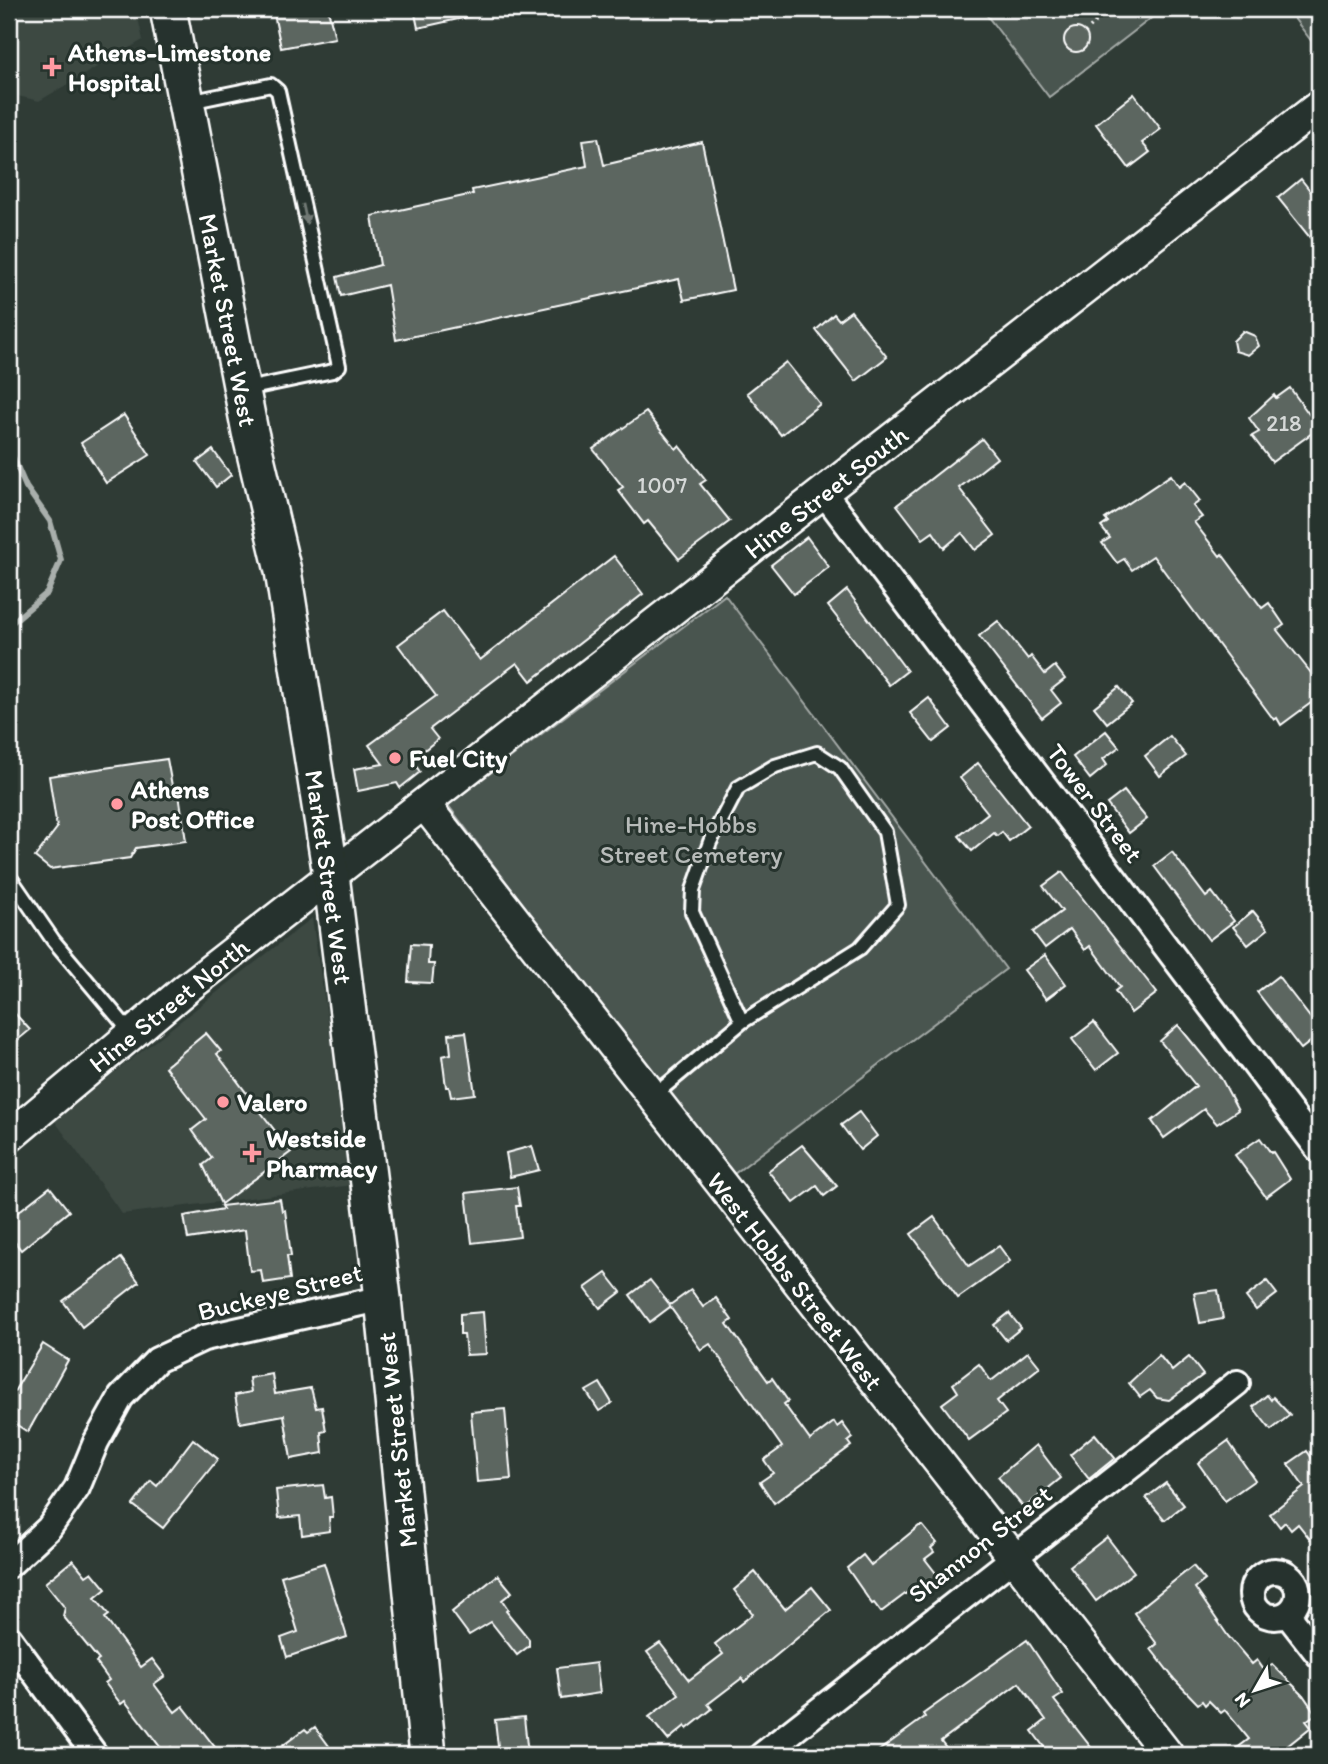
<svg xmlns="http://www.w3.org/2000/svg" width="1328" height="1764" font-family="Itim,sans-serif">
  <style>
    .built { fill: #3c4842 }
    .green { fill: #4a544f; stroke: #a4aaa7; stroke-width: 2 }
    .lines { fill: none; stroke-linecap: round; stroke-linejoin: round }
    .stream { stroke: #a9afac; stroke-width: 6 }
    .building { fill: #5b6661; stroke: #fff; stroke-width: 2 }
    .service-casing { stroke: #fff; stroke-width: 18 }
    .minor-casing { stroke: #fff; stroke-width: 30 }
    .tertiary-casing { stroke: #fff; stroke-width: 35 }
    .secondary-casing { stroke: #fff; stroke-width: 40 }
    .path { stroke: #fff; stroke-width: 3.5; stroke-dasharray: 2 5; stroke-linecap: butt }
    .service { stroke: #26332d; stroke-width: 12 }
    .minor { stroke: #26332d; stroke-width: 24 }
    .tertiary { stroke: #26332d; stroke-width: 30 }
    .secondary { stroke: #26332d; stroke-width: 35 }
    .oneway { fill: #727a76 }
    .poi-dot { fill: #ff9aa2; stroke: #26332d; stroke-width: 2.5 }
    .labels { text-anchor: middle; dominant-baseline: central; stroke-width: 6; stroke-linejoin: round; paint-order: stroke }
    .number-label { font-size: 23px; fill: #d6d9d8 }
    .poi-label { font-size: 26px; font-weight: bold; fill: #fff; stroke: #26332d; text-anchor: start }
    .street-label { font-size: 26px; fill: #fff; stroke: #26332d }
    .park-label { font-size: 26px; fill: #b7bbb9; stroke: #26332d }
  </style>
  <rect width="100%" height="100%" fill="#2f3b35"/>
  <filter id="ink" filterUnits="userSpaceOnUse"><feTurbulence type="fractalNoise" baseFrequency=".0143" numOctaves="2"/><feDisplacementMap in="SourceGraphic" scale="14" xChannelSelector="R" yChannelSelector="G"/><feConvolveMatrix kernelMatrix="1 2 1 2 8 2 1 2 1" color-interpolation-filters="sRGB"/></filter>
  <g filter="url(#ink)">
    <g class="built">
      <path d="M9,9h127l7,31 -104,61 -30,-7z"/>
      <path d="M312,918l41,267 -231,29 -68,-94z"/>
    </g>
    <g class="green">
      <path d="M982,9h181l-114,88z"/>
      <path d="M1287,9h32v42z"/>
      <path d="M725,595l281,374 -276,208 -282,-372z"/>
    </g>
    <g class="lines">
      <path class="stream" d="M9,448l17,39 24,34 11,39 -14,33 -38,32"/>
    </g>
    <g class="building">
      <path d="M273,9h55l7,29 -54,10z"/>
      <path d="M414,9h58v7l-54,12z"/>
      <circle cx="1076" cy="40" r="12"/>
      <path d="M1134,94l27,35 -19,14 8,9 -21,16 -33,-44z"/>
      <path d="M598,138l6,27 98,-23 31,148 -49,10 -5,-21 -283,61 -9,-55 -46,11 -4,-19 43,-12 -8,-49 101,-22 -1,-4 115,-24 -4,-26z"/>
      <path d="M1301,179l18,23v47l-41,-51z"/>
      <path d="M851,311l36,46 -31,24 -40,-51 18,-16 5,6z"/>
      <path d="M1243,331l12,5 4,10 -11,9 -13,-4 -2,-10z"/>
      <path d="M786,362l34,42 -39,31 -34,-42z"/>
      <path d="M1290,388l29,40 -47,34 -20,-26 7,-4 -10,-14 25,-23 2,3z"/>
      <path d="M646,412l30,37 3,-3 27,34 -6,4 30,37 -51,38 -31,-38 -4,3 -26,-34 5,-3 -30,-38z"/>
      <path d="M124,415l26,40 -44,28 -25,-40z"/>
      <path d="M982,439l15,19 -38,30 36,47 -20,15 -13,-17 -18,15 -11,-16 -10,7 -26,-34z"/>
      <path d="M213,450l18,25 -15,12 -19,-25z"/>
      <path d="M1171,475l8,12 6,-5 15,19 -7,5 9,11 -8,5 26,34 2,-2 40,54 7,-5 15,22 -7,5 42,53v14l-38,28 -4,-7 -3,2 -121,-164 -21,14 -8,-11 -7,4 -15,-20 8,-5 -9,-11 7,-5 -3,-3z"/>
      <path d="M807,537l22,30 -35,27 -23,-29z"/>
      <path d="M614,556l29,38 -112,87 -14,-18 -87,66 8,10 -26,21 8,12 -20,16 -3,-5 -39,8 -4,-22 29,-5 -14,-19 67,-49 -38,-51 45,-34 37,49z"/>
      <path d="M847,590l60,81 -18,14 -61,-79z"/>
      <path d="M998,621l30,38 3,-3 14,18 10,-8 10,13 -14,11 10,13 -19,15 -63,-82z"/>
      <path d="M1119,687l13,16 -25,20 -13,-16z"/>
      <path d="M929,698l22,30 -18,14 -23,-29z"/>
      <path d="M1106,731l13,16 -16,12 4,6 -17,14 -17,-22z"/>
      <path d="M1170,736l16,20 -26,20 -15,-20z"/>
      <path d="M167,759l5,27 6,1 8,54 -50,7 -6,10 -80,11 -15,-12 22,-29 -8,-52z"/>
      <path d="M978,763l50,63 -19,15 -7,-9 -5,4 -3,-3 -22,18 -13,-15 29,-23 -28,-35z"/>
      <path d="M1124,791l23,28 -18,14 -22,-29z"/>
      <path d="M1172,852l34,45 6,-5 22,29 -25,19 -55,-74z"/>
      <path d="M1062,872l95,121 -26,20 -16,-22 5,-4 -30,-41 -5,4 -15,-21 -25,19 -12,-16 29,-21 -19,-25z"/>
      <path d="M1253,911l15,18 -20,16 -15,-18z"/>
      <path d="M411,944l18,1 -1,19h6l-2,19 -24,-1z"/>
      <path d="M1045,955l21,29 -20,15 -22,-29z"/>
      <path d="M1278,976l41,53v6l-18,14 -44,-57z"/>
      <path d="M9,1007l21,23 -21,17z"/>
      <path d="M1094,1022l24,31 -22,17 -24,-31z"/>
      <path d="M1178,1025l43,53 17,32 -21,14 -13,-15 -40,29 -12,-17 44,-35 -36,-45z"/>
      <path d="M466,1032l9,62 -24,3 -2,-10h-3l-4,-31 9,-2 -2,-20z"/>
      <path d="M206,1033l15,18 -4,3 74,98 -70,52 -18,-39 9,-7 -20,-28 14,-11 -41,-52z"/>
      <path d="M859,1112l18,24 -17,14 -19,-25z"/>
      <path d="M1260,1138l11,15 2,-1 17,27 -24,18 -31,-42z"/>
      <path d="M802,1145l35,41 -13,10 -7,-10 -23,17 -26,-32z"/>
      <path d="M532,1146l7,24 -29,7 -4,-24z"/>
      <path d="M50,1187l19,24 -48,39 -12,-16v-15z"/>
      <path d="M517,1187l3,19h-4l4,31 -48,6 -6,-50z"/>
      <path d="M280,1199l2,12 3,-1 6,46h-4l3,23 -27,4 -2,-13 -11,1 -5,-41 -57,9 -4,-23 39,-7 -2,-3z"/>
      <path d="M934,1217l35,49 30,-20 11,15 -52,37 -47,-64z"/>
      <path d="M121,1258l18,24 -57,45 -19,-26z"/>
      <path d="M606,1273l15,19 -21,16 -15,-20z"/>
      <path d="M650,1280l20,25 21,-15 12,17 13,-9 16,22 -5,4 41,57 4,-3 16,23 -4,3 26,36 24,-18 3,5 5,-4 11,15 -5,4 3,4 -77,57 -14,-21 13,-9 -9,-13 18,-13 -72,-103 -9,6 -31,-43 -20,15 -20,-27z"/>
      <path d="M1267,1281l10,13 -21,16 -10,-13z"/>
      <path d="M1218,1290l5,29 -23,4 -6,-30z"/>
      <path d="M483,1312l3,42 -20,1 -2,-21h-4v-20z"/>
      <path d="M1009,1313l12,15 -15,12 -12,-15z"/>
      <path d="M43,1344l25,16 -40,72 -19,-12v-20z"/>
      <path d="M1028,1352l12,15 -43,34 9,12 -37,27 -27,-36 16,-12 -5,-8 26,-20 12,17z"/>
      <path d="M1159,1355l13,16 17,-14 14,18 -34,25 -12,-2 -7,-8 -10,7 -11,-14z"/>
      <path d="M272,1374l3,20 36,-6 5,20 6,-1 4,24 -5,1 2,21 -32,6 -7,-44 -44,8 -5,-28 16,-3 -2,-14z"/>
      <path d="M600,1383l12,20 -13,8 -13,-20z"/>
      <path d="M1267,1395l4,5 2,-3 17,18 -19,15 -18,-23z"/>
      <path d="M505,1409l6,70 -34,3 -6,-70z"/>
      <path d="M1095,1434l20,24 -26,21 -19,-24z"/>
      <path d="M193,1439l25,20 -55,69 -30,-23 18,-24 6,5z"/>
      <path d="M1228,1441l27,39 -30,21 -27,-38z"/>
      <path d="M1036,1445l25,33 -37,30 -26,-31z"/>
      <path d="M1307,1451l12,17v63l-9,8 -12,-15 -7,6 -6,-8 -5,5 -10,-13 34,-27 -16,-23z"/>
      <path d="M1166,1483l18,22 -19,15 -19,-22z"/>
      <path d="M323,1485l2,13 6,-1 2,20h-4l1,14 -28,4 -2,-19 -21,2 -3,-28z"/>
      <path d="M919,1526h4l14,17 -6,5 3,4 -9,7 14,18 -15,12 -4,-6 -39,29 -7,-9 -2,1 -25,-36 16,-13 8,10z"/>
      <path d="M1107,1537l27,35 -38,29 -26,-35z"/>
      <path d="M73,1560l13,16 6,-4 14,17 -11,9 14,17 -4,3 36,49 11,-8 13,17 -11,8 21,28 8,-6 38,49h-43l-7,-8 -7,5 -39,-51 -4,3 -16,-21 4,-3 -13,-18 3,-2 -36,-44 2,-8 -20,-25z"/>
      <path d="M324,1563l23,74 -60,20 -6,-19 17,-6 -17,-56z"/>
      <path d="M1193,1566l12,14 -10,8 33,48 24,28 5,-4 7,10 8,-6 31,31 13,19 -10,7 5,6 -35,28h-48l21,-16 -24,-29 -4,3 -12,-12 -4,4 -3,-4 -4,3 -23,-24 -24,-31 6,-5 -23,-31z"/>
      <path d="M755,1572l30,37 27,-22 19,23 -87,72 -2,-4 -34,26 4,5 -25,20 -2,-3 -17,14 -19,-23 30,-23 -32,-42 13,-9 29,37 34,-26 -8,-10 38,-30 -19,-24z"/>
      <path d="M498,1575l14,17 -10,8 6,9 -2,2 23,28v7l-12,9 -26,-33 -22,13 -17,-23z"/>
      <path d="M1027,1640l36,54 -9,6 43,55h-47l-18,-24 14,-11 -27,-37 -78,58 11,14h-79l52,-38 -2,-3z"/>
      <path d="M596,1663l4,30 -39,6 -4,-31z"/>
      <path d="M524,1717l4,38h-29l-4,-35z"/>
      <path d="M315,1727l14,19 -13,9h-46l35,-26 3,3z"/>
    </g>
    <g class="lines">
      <g class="service-casing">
        <g id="service">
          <path d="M189,102l82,-17 7,6 61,275 -6,5 -91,19"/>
          <path d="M9,876l44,64 79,94"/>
          <path d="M652,1097l90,-75 118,-74 38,-43 -13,-73 -45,-64 -23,-15 -42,13 -37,22 -28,54 -17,48 -1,22 50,110"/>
        </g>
      </g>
      <g class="minor-casing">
        <g id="minor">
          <path d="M824,493l495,657"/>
          <path d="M9,1565l40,-37 28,-40 19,-46 25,-45 36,-37 47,-22 179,-40"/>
          <circle cx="1275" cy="1594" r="23"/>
          <path d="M1287,1614l32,41"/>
          <path d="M9,1638l86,117"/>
          <path d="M762,1755l475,-372"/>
        </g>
      </g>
      <g class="tertiary-casing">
        <g id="tertiary">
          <path d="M425,805l743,950"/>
          <path d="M9,1137l178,-149 1132,-882"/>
        </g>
      </g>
      <g class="secondary-casing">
        <path id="secondary" d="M168,9l82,423 33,139 48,304 52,423 45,457"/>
      </g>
      <path class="path" d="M1085,33l10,-10 2,-14"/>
      <use href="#service" class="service"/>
      <use href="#minor" class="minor"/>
      <use href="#tertiary" class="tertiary"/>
      <use href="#secondary" class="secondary"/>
    </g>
    <defs><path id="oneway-solid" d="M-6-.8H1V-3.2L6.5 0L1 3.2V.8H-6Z" transform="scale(1.75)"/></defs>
    <use class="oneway" href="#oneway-solid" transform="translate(305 214) rotate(78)"/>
  </g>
  <g class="poi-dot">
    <path d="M48.5 56.5h7v7h7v7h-7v7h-7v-7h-7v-7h7z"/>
    <circle cx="395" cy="758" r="7"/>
    <circle cx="117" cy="804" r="7"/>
    <circle cx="223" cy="1102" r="7"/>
    <path d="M248.5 1142.5h7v7h7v7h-7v7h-7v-7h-7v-7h7z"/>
  </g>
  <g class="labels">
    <g class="number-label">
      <text x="1284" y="423">218</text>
      <text x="662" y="485">1007</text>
    </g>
    <g class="poi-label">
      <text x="68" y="52">Athens-Limestone<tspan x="68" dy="30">Hospital</tspan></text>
      <text x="409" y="758">Fuel City</text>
      <text x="131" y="789">Athens<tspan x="131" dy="30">Post Office</tspan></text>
      <text x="237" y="1102">Valero</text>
      <text x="266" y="1138">Westside<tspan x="266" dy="30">Pharmacy</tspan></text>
    </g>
    <g class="street-label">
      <text transform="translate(228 320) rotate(79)">Market Street West</text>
      <text transform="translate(826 492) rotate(-38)">Hine Street South</text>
      <text transform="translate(1095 803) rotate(53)">Tower Street</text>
      <text transform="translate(329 877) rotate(82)">Market Street West</text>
      <text transform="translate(169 1005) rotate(-39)">Hine Street North</text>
      <text transform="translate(795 1281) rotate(52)">West Hobbs Street West</text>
      <text transform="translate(280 1292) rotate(-14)">Buckeye Street</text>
      <text transform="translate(397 1440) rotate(-96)">Market Street West</text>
      <text transform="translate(980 1544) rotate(-38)">Shannon Street</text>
    </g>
    <g class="park-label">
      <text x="691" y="824">Hine-Hobbs<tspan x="691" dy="30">Street Cemetery</tspan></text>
    </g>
  </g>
  <rect width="1328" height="1764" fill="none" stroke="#26332d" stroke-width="35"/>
  <rect x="18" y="18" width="1293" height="1729" fill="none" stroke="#fff" stroke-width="2.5" filter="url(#ink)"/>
  <g transform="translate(1255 1690) rotate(231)" stroke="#26332d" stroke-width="5" paint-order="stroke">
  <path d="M0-5L12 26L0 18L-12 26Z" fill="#ffffff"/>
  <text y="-10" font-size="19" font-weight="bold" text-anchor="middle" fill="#ffffff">N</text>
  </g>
</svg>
